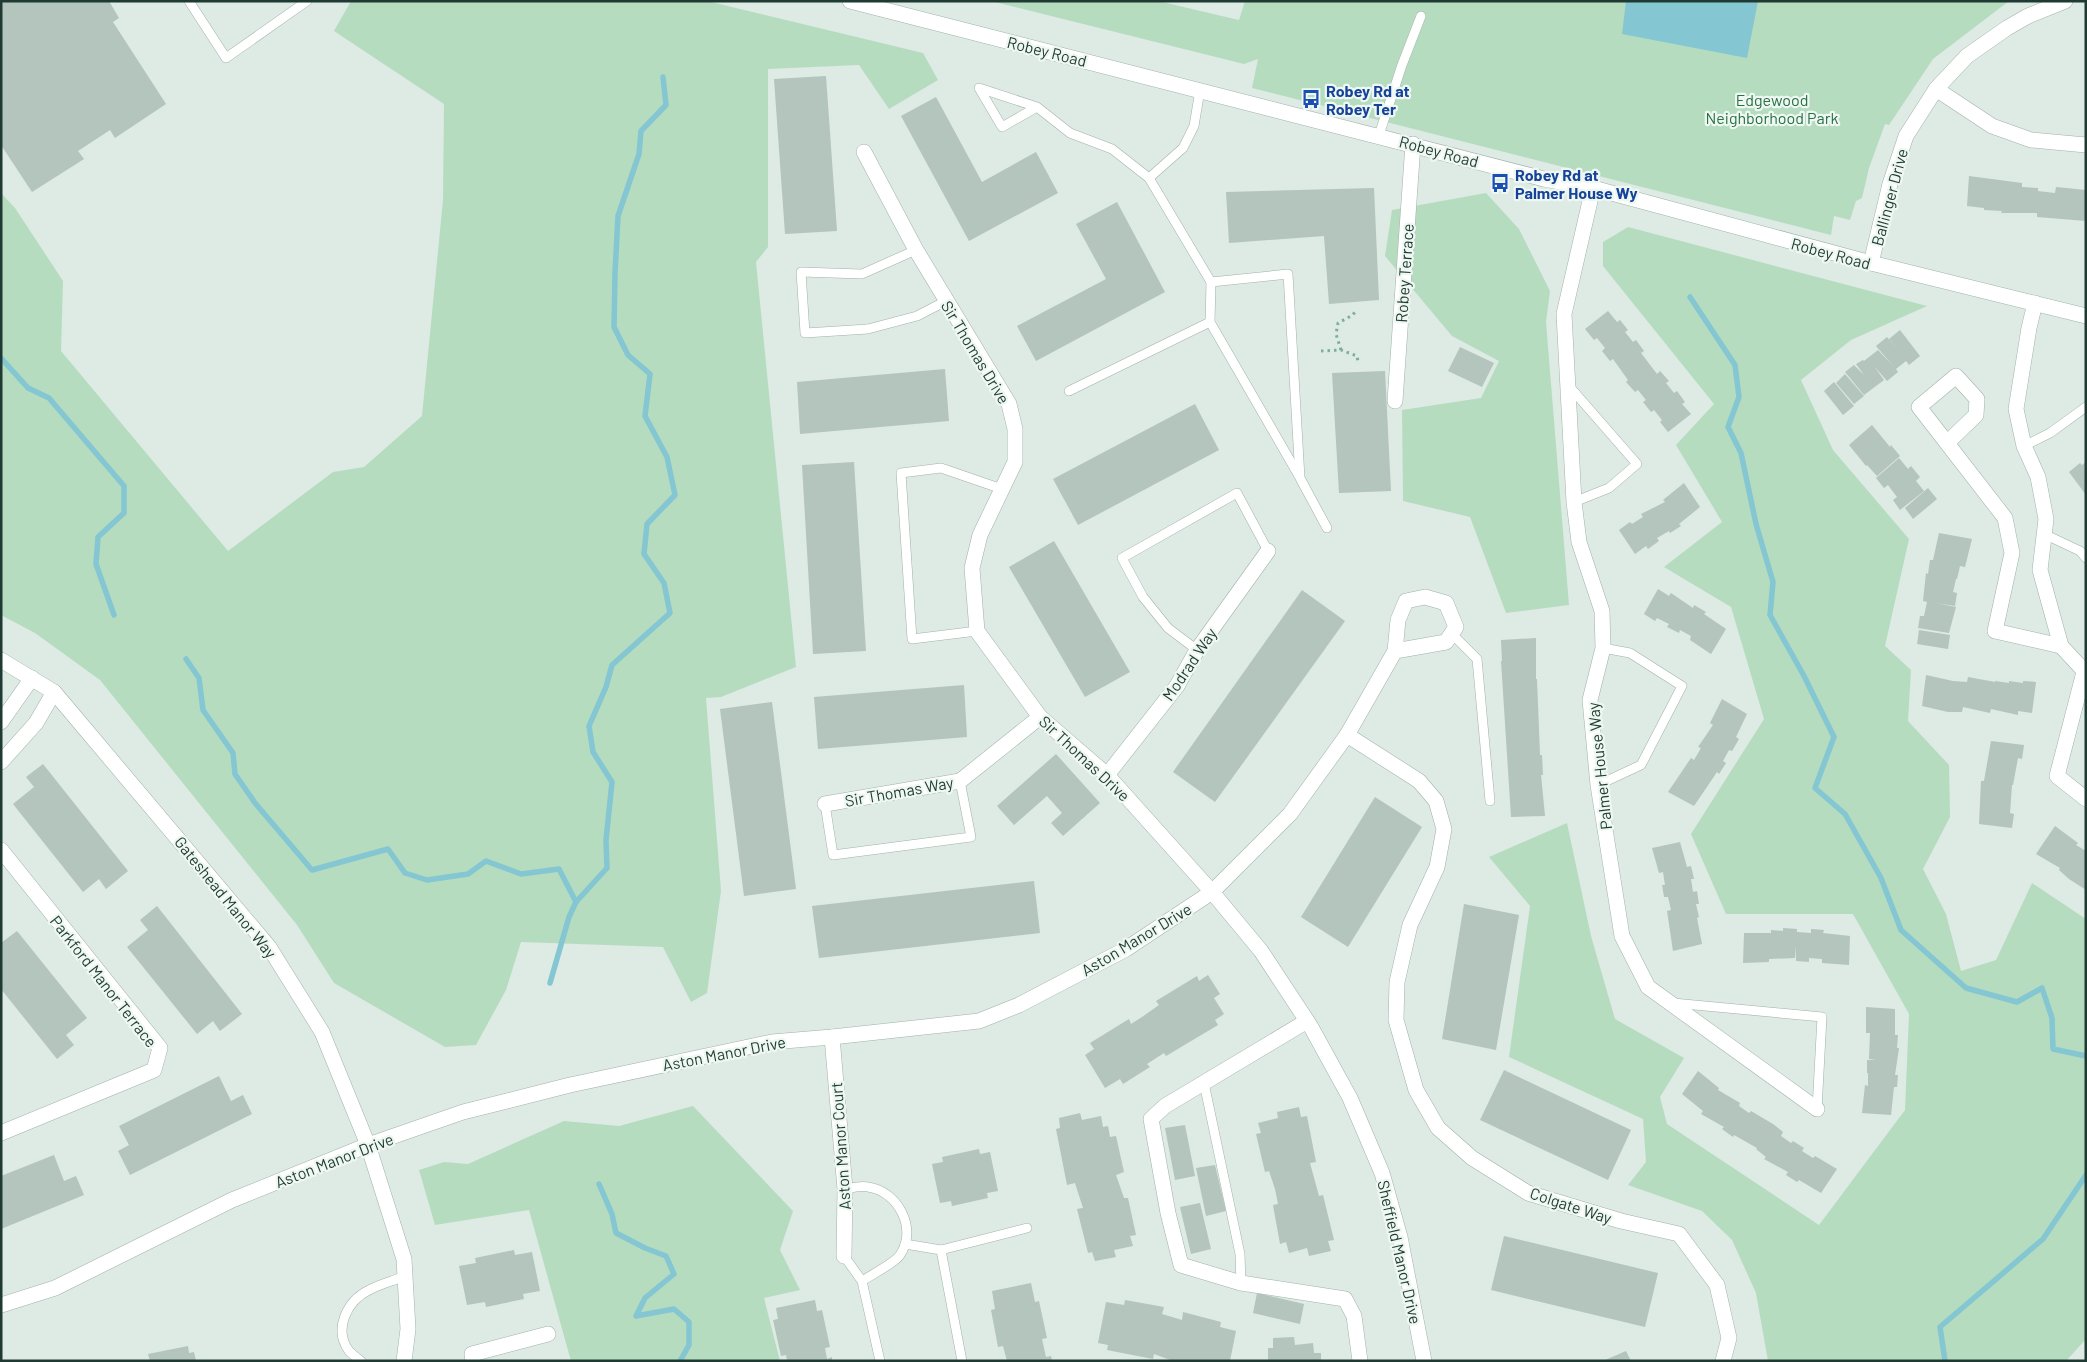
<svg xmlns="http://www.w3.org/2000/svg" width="2087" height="1362" font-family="Barlow,sans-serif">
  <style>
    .green { fill: #b6dcc0 }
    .water { fill: #84c6d1 }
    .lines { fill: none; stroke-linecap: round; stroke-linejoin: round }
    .stream { stroke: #84c6d1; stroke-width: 5.5 }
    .building { fill: #b3c5bd }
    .service-casing { stroke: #a1b2ab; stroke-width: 10 }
    .minor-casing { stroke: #a1b2ab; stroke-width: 16 }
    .tertiary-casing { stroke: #a1b2ab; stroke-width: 16 }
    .path { stroke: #7dae9f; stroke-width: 3; stroke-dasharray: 2.5 4; stroke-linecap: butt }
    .service { stroke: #fff; stroke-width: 9 }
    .minor { stroke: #fff; stroke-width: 15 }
    .tertiary { stroke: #fff; stroke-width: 15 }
    .labels { text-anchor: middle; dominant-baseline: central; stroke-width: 4.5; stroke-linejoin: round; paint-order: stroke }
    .street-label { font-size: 16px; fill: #1f3a32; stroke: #eef7f2 }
    .transit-label { font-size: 16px; font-weight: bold; fill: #164399; stroke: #eef7f2; text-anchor: start }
    .park-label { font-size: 16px; fill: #297144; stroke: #eef7f2 }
  </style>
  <rect width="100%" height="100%" fill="#deeae4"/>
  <g class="green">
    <path d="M351,1h356l216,52 15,27 -49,29 -30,-44 -91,4v178l-12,15 40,405 -75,30 -15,1 15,193 -14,102 -16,9 -28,-55 -142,-5 -15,48 -30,55 -31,2 -111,-64 -37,-58 -197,-245 -65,-47 -34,-18v-422l14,15 48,73 -2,70 167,200 105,-79 31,-5 58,-51 21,-216 1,-96 -110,-73z"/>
    <path d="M991,1h167l81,19 6,-19h764l-76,58 -44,66 -4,-1 -16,44 -7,30 -6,3 -6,19 -16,-4 -3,19 -579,-147 6,-29 -14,5z"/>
    <path d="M1486,193l33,36 31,62 -4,31 23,283 -63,8 -36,-96 -67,-16 -1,-91 79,-12 18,-37 -47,-25 -67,-80 7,-46z"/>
    <path d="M1628,227l299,79 -76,34 -50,40 32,70 76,89 -24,107 26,24 -3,51 41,44 1,52 -27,52 23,45 15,57 35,-11 36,-77 54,36v420l-20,22h-298l-12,-68 -24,-53 -30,-29 -74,-26 18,-23 -3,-43 -134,-62 21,-151 -41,-49 78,-34 24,113 24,83 69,39 -24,39 7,27 152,101 86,-115 4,-96 -56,-100h-127l-35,-80 73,-115 -33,-112 -67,-40 58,-45 -46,-77 38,-41 -111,-138v-24z"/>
    <path d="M693,1106l100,105 -13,39 20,40 -36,8 16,63h-209l-42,-151 -94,15 -16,-55 25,-8 24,2 96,-43 55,5z"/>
  </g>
  <path class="water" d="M1626,1h132l-11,57 -125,-24z"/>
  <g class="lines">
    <g class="stream">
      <path d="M1690,297l45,68 4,32 -11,30 13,26 15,71 17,58 -3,33 34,61 30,61 -19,51 30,26 36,64 20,52 65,58 51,14 25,-14 10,30 1,31 33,7"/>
      <path d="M1,358l27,30 21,10 75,88v27l-26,24 -2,27 18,51"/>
      <path d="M186,659l13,19 4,32 30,43 2,21 20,29 57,67 76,-21 17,24 22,7 41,-6 18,-13 35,13 38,-5 17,33"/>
      <path d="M550,983l19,-66 7,-15 31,-34 -1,-28 6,-58 -19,-30 -4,-26 17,-39 6,-22 58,-52 -6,-30 -20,-29 3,-30 28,-29 -8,-38 -22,-41 5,-42 -22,-19 -14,-28 1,-54 3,-57 21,-62 2,-23 25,-26 -3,-28"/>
      <path d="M599,1184l13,30 4,19 29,15 21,8 8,18 -29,24 -9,18 38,-7 15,13v23l-9,16"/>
      <path d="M1945,1361l-5,-34 103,-88 43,-64"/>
    </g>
  </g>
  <g class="building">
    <path d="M1,1h108l10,17 -6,4 53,82 -51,34 -5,-8 -32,21 6,8 -52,33 -31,-47z"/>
    <path d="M826,76l11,155 -52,3 -11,-155z"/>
    <path d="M936,97l46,85 54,-30 22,41 -89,48 -68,-125z"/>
    <path d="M1969,176l53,7v4l16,1v3l17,2 1,-6 30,3v31l-49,-4v-4h-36l1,-2 -18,-1v-2l-17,-2z"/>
    <path d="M1374,188l5,112 -50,4 -5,-68 -95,7 -3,-51z"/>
    <path d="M1117,202l48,90 -129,69 -19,-35 89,-47 -30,-55z"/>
    <path d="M1608,311l9,11 3,-2 8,10 -3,2 8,10 3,-2 8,11 -3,2 16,21 3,-3 9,10 -3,2 8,10 3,-2 8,11 -3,2 9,10 -23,18 -8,-10 2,-2 -8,-10 -3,2 -8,-10 3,-2 -8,-10 -3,2 -9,-10 2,-2 -15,-21 -3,2 -8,-10 3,-3 -8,-10 -3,2 -9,-11z"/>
    <path d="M1900,330l20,26 -11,9 -3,-4 -10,8 2,3 -11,9 -13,-15 10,14 -20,15 -19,-23 9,-7 10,10 -8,-11 7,-4 1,1 14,-11 16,17 -18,-21 11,-9 11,13 -9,-11z"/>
    <path d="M1460,347l34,16 -12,24 -34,-16z"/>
    <path d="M945,369l4,52 -149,13 -3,-52z"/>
    <path d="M1385,371l6,120 -52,2 -7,-120z"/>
    <path d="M1845,374l19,22 -10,8 -18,-21z"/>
    <path d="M1834,382l20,24 -11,9 -19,-24z"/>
    <path d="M1195,404l24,46 -141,75 -25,-46z"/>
    <path d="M1872,425l18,22 1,-2 9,11 -23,20 -10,-11 -1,1 -17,-21z"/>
    <path d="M1899,458l9,11 3,-3 9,11 -4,4 8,10 -24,19 -7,-10 4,-3 -9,-12 -4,3 -8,-10z"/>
    <path d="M854,462l12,189 -53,3 -11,-189z"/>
    <path d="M2086,462v33l-17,-23 11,-9 2,2z"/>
    <path d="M1684,483l16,24 -21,17 2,2 -11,7 -1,-2 -12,7 2,3 -11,8 -2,-3 -11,8 -16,-24 11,-8 2,2 11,-7 -2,-3 24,-12 -2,-2z"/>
    <path d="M1928,488l9,11 -24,20 -8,-11z"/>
    <path d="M1939,533l33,6 -7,28 -5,-1 -3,13h-1l-3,13 4,1 -2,13 -20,-3 21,4 -7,26 -31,-5 2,-12h4l3,-14 -4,-1 3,-28 2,1 2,-14h3z"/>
    <path d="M1054,541l76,131 -45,25 -76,-130z"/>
    <path d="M1658,589l11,7 2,-3 22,15 1,-3 12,7 -2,2 22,15 -15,25 -21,-14 1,-4 -11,-6 -1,3 -12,-6 2,-3 -12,-6 -2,3 -11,-7z"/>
    <path d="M1302,590l43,31 -130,181 -42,-30z"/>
    <path d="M1919,630l31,5 -2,14 -31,-5z"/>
    <path d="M1536,638v41h1l3,76h2l1,20h-2l4,41 -34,1 -10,-156h1l-1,-21z"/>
    <path d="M1926,675l27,6 14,1 1,-5 27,5v-1l14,2v-2l14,2v-2l13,1 -4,31 -14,-2v4l-27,-6 -1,4 -27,-6 -1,5h-14l-26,-6z"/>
    <path d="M964,685l3,52 -149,12 -4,-52z"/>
    <path d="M1722,699l25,15 -11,23 3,2 -7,12 -3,-1 -6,11 3,2 -7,11 -2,-2 -23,34 -26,-14 23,-34 3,2 7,-12 -3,-1 15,-22 -3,-2z"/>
    <path d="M772,702l24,187 -52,7 -24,-187z"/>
    <path d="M1991,741l33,4 -2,14 -4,-1 -5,27h-1l-2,28 4,1 -2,14 -33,-4 2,-43h3z"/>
    <path d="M1056,754l44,49 -37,33 -12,-13 11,-10 -15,-17 -33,29 -17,-19z"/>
    <path d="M43,764l85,107 -22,18 -7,-10 -16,13 -70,-88 21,-17 -8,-10z"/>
    <path d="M1375,797l47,30 -74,120 -47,-30z"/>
    <path d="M2055,826l23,17 -2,2 10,6v39l-17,-11 -10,-9 1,-2 -24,-14z"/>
    <path d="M1680,842l7,25 4,-1 3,13h-3l2,13 4,-1 2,13h-3l3,13 -2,1 5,26 -29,7 -6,-40 4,-1 -3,-13h-4l-2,-12h3l-2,-13 -4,1 -7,-25z"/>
    <path d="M1034,881l6,52 -221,25 -7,-52z"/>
    <path d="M1464,904l55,11 -23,135 -54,-11z"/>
    <path d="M157,906l85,108 -22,17 -7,-10 -16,13 -70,-87 21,-17 -8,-10z"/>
    <path d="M1783,928l14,1v3l14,1v-4l13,1 -1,3 27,3 -1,29 -27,-2v-4l-13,-1v4l-13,-1v-15l-1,12 -26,1v3l-26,1 1,-30h27v-3l12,1z"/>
    <path d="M17,931l70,87 -21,17 8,10 -17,14 -56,-70v-46z"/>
    <path d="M1208,975l12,19 -6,4 10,16 -9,6 3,5 -52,31 -2,-3 -17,11 3,3 -27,17 -3,-5 -15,9 -20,-33 9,-6 -4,-6 39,-24 2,5 11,-7 17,-12 -3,-4 41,-25 2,5z"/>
    <path d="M1866,1007l29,2v26h3l-1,13h2l-4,27h3l-1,12h-3l-3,28 -29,-2 3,-28 3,1v-13l6,1 -7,-1v-13h9l-7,-1 1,-26h-4z"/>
    <path d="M1504,1070l127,60 -23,50 -128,-60z"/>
    <path d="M1698,1071l21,17 -1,2 22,13 -1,3 10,7 2,-2 22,13 10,8 -2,4 10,7 2,-2 11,7 -2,3 11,7 2,-2 22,13 -16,24 -22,-13 -2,2 -11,-7 2,-3 -24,-13 2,-2 -10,-8 1,-1 -23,-13 -1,2 -11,-8 2,-2 -23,-13 2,-3 -21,-17z"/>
    <path d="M219,1076l12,25 12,-6 9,19 -122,61 -12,-24 11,-6 -10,-19z"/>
    <path d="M1299,1107l2,10 6,-1 9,46 -6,1 9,33 4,-1 11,45 -6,1 3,10 -22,5 -2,-8 -18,5 -3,-11 -6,2 -7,-39 5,-1 -3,-15 -6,-18 -4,1 -9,-38 5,-1 -3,-10 20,-5 -1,-6z"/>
    <path d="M1080,1113l2,7 19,-4 2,11 5,-1 2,11 6,-1 8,36 -8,3 8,23h4l8,37 -6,1 3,10 -19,4 2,7 -21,4 -3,-9 -4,1 -11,-44 6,-1 -8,-25 -8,2 -11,-56 4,-1 -1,-10z"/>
    <path d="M1185,1125l10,51 -20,4 -10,-52z"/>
    <path d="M979,1149l1,5 10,-2 8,39 -11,2 1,5 -36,8 -1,-5 -11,2 -8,-39 11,-2 -1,-5z"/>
    <path d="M54,1155l10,26 12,-5 8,19 -83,34v-53z"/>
    <path d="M1215,1165l11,46 -20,5 -10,-48z"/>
    <path d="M1200,1203l11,46 -20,5 -11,-47z"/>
    <path d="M1504,1236l154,37 -13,54 -154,-37z"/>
    <path d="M514,1250l1,5 17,-3 8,39 -17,3 1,5 -38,8 -1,-5 -18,3 -8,-39 17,-3 -1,-5z"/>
    <path d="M1031,1283l4,19 4,-1 8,37 -5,1 4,18 5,-1 1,5h-45l-4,-15 -5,1 -7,-37 4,-1 -3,-18z"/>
    <path d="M1257,1293l47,11 -4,20 -47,-11z"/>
    <path d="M815,1300l2,11 5,-1 8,37 -5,1 2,11 5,-2v4h-45l-1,-6 -5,1 -8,-36 5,-1 -2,-11z"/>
    <path d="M1125,1300l39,7 -2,7 20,6 1,-8 38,10 -1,5 16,4 -6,30h-57l-19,-7 -1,5 -46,-9 1,-5 -10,-2 8,-41 18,3z"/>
    <path d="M1294,1337l1,8 18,-2 1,10h7v8h-53v-13h5v-10z"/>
    <path d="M188,1346l1,7 5,-1 2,9h-46l-2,-7z"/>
    <path d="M1626,1351l5,10h-28z"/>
  </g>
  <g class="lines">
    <g class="service-casing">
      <g id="service">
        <path d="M189,1l37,57 81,-57"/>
        <path d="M1037,107l-35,20 -23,-39 58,19 33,26 42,16 37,29 62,104 77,-8 12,204 27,50"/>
        <path d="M1379,135l23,-70 19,-49"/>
        <path d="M1149,178l34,-30 11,-22 6,-36"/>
        <path d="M916,250l-54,24 -61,-2 4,61 63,-4 49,-13 29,-15"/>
        <path d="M1211,282l-1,40 89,154"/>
        <path d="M1569,386l68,78 -28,24 -35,14"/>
        <path d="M1069,391l141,-69"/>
        <path d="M2024,446l26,-13 36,-26"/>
        <path d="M2044,534l36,17 6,7"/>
        <path d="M977,631l-65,8 -11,-166 40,-5 61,21"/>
        <path d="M1452,634l25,25 13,142"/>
        <path d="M1197,650l-29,-22 -25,-31 -21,-39 115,-65 31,58"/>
        <path d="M1598,785l43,-20 41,-79 -52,-33 -27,-5"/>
        <path d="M825,804l8,51 138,-18 -11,-56"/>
        <path d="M1673,1003l149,14 -5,92"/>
        <path d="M1204,1083l36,171 1,29"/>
        <path d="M845,1189c7,-1 16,-4 23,-2 30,4 50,42 32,68 -5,8 -29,20 -38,26"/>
        <path d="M905,1244l36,6 86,-22"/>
        <path d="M941,1250l21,111"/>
        <path d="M844,1256l18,25 18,80"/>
        <path d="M361,1361c-4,-3 -9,-7 -12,-10 -16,-22 -2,-50 20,-61 11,-6 24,-9 36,-14"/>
      </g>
    </g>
    <g class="minor-casing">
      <g id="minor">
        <path d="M1936,89l56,37 39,14 55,5"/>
        <path d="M864,152l52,98 93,154 6,25v33l-35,73 -8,33 5,63 63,86 67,58 105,117 78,-78 57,-79 48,-84 51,-9 10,-15 -10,-24 -21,-6 -19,4 -8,19 -3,31"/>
        <path d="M1593,188l-29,126 10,188 5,40 23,69 1,37 -13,52 8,85 24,151 26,51 169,122"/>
        <path d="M2035,303l-6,25 -13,81 8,37 14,31 8,42 -6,51 21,76 25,27"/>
        <path d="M1395,401l18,-257"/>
        <path d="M1947,443l29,-28 1,-16 -21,-23 -37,31 86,111 7,35 -17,78 66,15"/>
        <path d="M2084,672l-27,104 29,23"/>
        <path d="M1,722l31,-44"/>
        <path d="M1347,735l72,46 17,20 8,28 -7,38 -27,58 -13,57 -1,38 20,70 22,38 34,30 56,35 93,28 58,13 38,51 12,53 -6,23"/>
        <path d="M1,762l35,-39 18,-31"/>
        <path d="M1107,775l70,-89 20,-36 71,-99"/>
        <path d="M825,804l135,-23 80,-64"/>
        <path d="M1,850l159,198 -6,22 -153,63"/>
        <path d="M1307,1021l-142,85 -14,13 17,94 13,52 60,18 104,16 9,17 6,45"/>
        <path d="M832,1037l13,152 -1,67"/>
        <path d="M368,1145l36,114 4,70 -4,32"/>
        <path d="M473,1361l-1,-7 76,-20"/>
      </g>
    </g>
    <g class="tertiary-casing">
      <g id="tertiary">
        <path d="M850,1l694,178 49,9 278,75 215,53"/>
        <path d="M1871,263l19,-79 16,-48 30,-47 31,-33 40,-28 21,-12 37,-15"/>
        <path d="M1,660l53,32 215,255 53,85 46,113"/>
        <path d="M1,1305l54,-17 177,-88 136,-55 95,-33 107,-27 202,-43 60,-5 147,-16 40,-16 107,-56 86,-57 49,59 50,76 39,71 32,75 18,64 24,124"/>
      </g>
    </g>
    <g class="path">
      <path d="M1341,350l-5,-16 2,-11 15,-8 3,-5"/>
      <path d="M1321,351l20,-1 16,6 1,6"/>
    </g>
    <use href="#service" class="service"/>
    <use href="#minor" class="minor"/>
    <use href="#tertiary" class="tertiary"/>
  </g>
  <defs>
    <g id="bus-bare" transform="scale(1.5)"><path d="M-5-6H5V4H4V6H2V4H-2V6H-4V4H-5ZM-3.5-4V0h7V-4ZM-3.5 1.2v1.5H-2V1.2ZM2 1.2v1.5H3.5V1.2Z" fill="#1a4fb4" stroke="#eef7f2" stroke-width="2.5" paint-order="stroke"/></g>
  </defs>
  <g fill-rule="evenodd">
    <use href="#bus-bare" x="1311" y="99"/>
    <use href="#bus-bare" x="1500" y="183"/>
  </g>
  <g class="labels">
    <g class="street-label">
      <text transform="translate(1047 51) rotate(14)">Robey Road</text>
      <text transform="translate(1439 151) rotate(15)">Robey Road</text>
      <text transform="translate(1889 197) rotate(-75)">Ballinger Drive</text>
      <text transform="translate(1831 253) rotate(15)">Robey Road</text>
      <text transform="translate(1404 273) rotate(-86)">Robey Terrace</text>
      <text transform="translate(976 352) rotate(59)">Sir Thomas Drive</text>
      <text transform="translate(1189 664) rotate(-56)">Modrad Way</text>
      <text transform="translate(1085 758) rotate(43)">Sir Thomas Drive</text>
      <text transform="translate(1599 766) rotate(-96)">Palmer House Way</text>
      <text transform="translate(899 791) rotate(-10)">Sir Thomas Way</text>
      <text transform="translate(226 897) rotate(51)">Gateshead Manor Way</text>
      <text transform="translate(1136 939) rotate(-31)">Aston Manor Drive</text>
      <text transform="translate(104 981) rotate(52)">Parkford Manor Terrace</text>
      <text transform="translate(724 1053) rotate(-11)">Aston Manor Drive</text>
      <text transform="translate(840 1146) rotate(-94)">Aston Manor Court</text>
      <text transform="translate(334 1160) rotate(-21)">Aston Manor Drive</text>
      <text transform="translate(1571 1205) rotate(18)">Colgate Way</text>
      <text transform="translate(1400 1252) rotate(77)">Sheffield Manor Drive</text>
    </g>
    <g class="transit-label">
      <text x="1326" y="90">Robey Rd at<tspan x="1326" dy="18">Robey Ter</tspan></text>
      <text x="1515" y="174">Robey Rd at<tspan x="1515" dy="18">Palmer House Wy</tspan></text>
    </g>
    <g class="park-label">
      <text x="1772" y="99">Edgewood<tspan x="1772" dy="18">Neighborhood Park</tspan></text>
    </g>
  </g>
  <rect width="2087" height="1362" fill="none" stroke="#1f3a32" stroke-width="5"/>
</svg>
